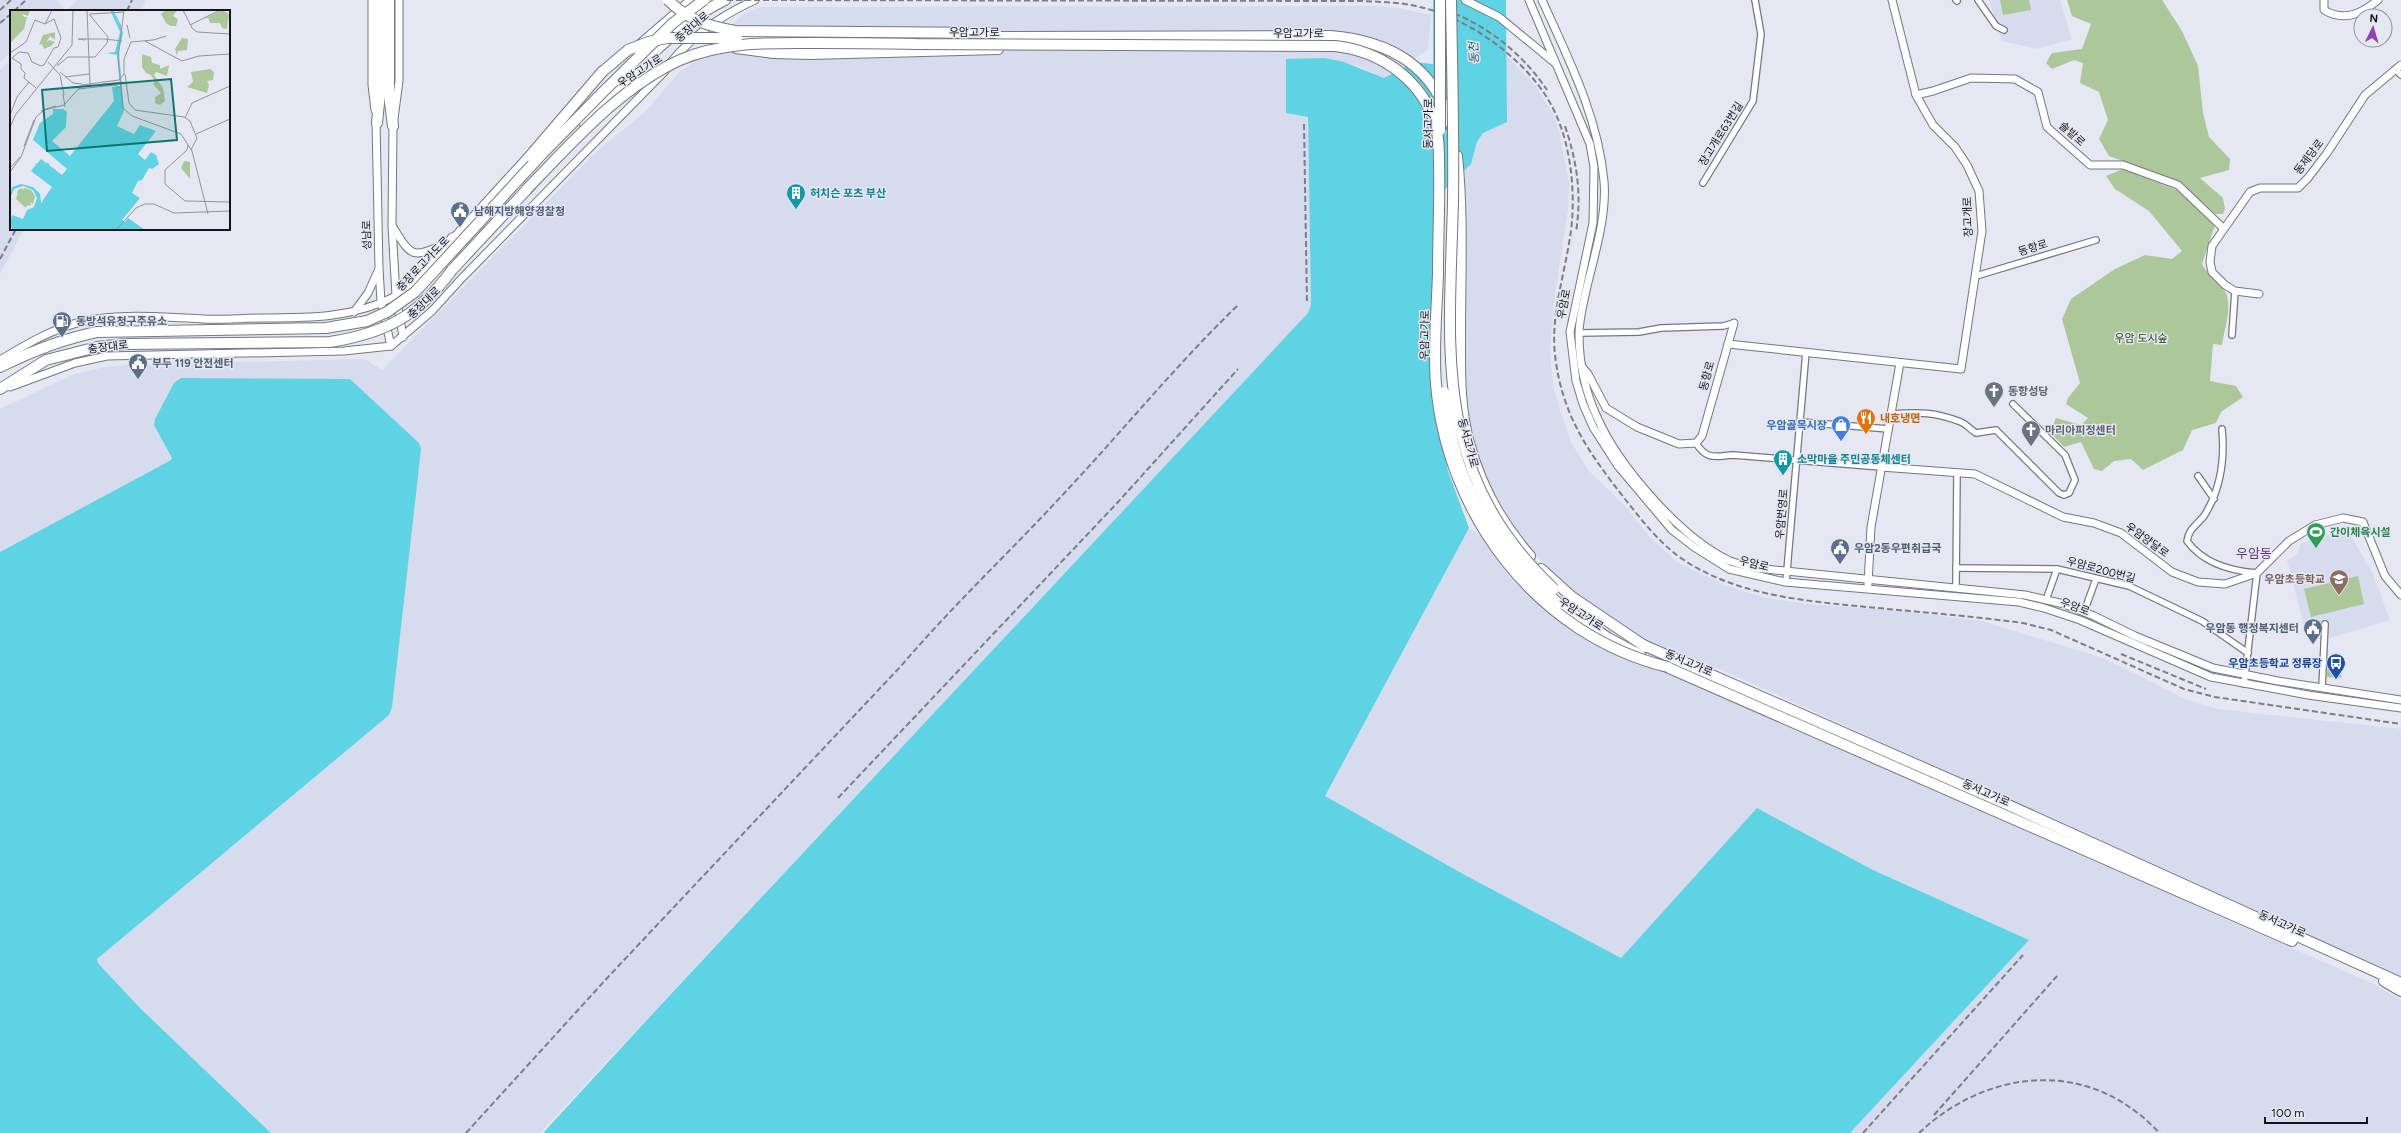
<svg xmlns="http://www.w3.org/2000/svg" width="2401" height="1133" font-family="Figtree,'Noto Sans KR',sans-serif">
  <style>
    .built { fill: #d6dbed }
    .green { fill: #acc79a }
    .water { fill: #5ed3e3 }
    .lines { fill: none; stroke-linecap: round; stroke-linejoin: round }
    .street-casing { stroke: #747781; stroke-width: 8 }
    .secondary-casing { stroke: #747781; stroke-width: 9 }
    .highway-casing { stroke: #747781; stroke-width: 12 }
    .street { stroke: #fff; stroke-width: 5.5 }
    .secondary { stroke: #fff; stroke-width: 7 }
    .highway { stroke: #fff; stroke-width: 10 }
    .rail { stroke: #7c7e85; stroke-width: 2; stroke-dasharray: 6 3; stroke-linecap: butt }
    .highway-bridge-casing { stroke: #747781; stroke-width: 12; stroke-linecap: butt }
    .highway-bridge { stroke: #fff; stroke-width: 10 }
    .labels { text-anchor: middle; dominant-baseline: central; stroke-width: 3; stroke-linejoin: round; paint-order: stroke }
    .street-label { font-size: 11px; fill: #141518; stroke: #e5e8f3 }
    .culture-label { font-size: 11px; font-weight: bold; fill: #0d838f; stroke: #e5e8f3; text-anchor: start }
    .service-label { font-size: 11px; font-weight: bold; fill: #4e5e75; stroke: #e5e8f3; text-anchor: start }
    .park-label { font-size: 11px; fill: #26410f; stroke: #e5e8f3 }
    .worship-label { font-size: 11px; font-weight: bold; fill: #5b616d; stroke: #e5e8f3; text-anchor: start }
    .food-label { font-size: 11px; font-weight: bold; fill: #c56008; stroke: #e5e8f3; text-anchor: start }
    .shop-label { font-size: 11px; font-weight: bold; fill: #366cbe; stroke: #e5e8f3; text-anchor: end }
    .leisure-label { font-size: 11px; font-weight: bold; fill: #27864d; stroke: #e5e8f3; text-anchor: start }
    .education-label { font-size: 11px; font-weight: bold; fill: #785e54; stroke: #e5e8f3; text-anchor: end }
    .transit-label { font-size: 11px; font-weight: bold; fill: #164399; stroke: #e5e8f3; text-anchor: end }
    .water-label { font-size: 12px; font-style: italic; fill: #2c5e65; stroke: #e5e8f3 }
    .quarter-label { font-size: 13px; fill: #5f3971; stroke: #e5e8f3 }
    .inset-river { fill: none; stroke: #5ed3e3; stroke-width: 2 }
    .inset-road { fill: none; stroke: #91949b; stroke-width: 1 }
    .view { fill: #0f766e; fill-opacity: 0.15; stroke: #0f766e; stroke-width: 2 }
    .inset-edge { fill: none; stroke: #141518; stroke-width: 2 }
  </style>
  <rect width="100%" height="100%" fill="#e5e8f3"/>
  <g class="built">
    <path d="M0,0h56l8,8 -3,3h-50v41l-11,11z"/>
    <path d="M77,0h69l-5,11h-75z"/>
    <path d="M1989,0h71l12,39 -35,10 -35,-8z"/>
    <path d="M1376,6l23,2 32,7 -3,35 -44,28 -28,-13 -70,48 22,4 3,188 -3,8 -768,820h-268l-131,-124 -45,-49 295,-249 -237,-288 18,36 -172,93v-143l72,-34 32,-8 25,-2 236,-6 17,11 215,-219 47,-38 36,-42 12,-7 51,-50 18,-7z"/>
    <path d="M1506,55l29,30 18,29 6,16 10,52 -1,28 -13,85 -5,54 3,36 8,28 11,31 17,27 38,37 21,27 29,27 50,24 39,12 45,6 98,8 73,9 124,38 79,40 33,10 183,20v248l-672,-304 -74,-29 -19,-9 -60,-39 -28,-27 -25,-27 -37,-64 -17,-57 -4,-39v-212l6,-6 6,-22 6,-9 23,-11z"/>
    <path d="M11,60v169h13l-24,45v-204z"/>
    <path d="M1469,528l92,60 -7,14 155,77 492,219 -3,9 176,77 27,16v133h-551l179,-193 -156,-70 -111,-60 -141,148 -158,-84 -136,-76 -2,-4z"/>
    <path d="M2347,529l25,43 18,48 -60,18 -5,-14 -20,5 -18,-69 10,-5 4,-12z"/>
  </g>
  <g class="green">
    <path d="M2000,0h29l2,10 -28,5z"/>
    <path d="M2067,0h95l20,31 16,35 5,47 6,24 21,22 -1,11 -29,8 23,20 2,11 -2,5h-8l-37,-33 -69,-25 -10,-17 9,-19 -9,-28 -19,-9 3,-20 -9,-3 -22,9 -6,-6 6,-10 30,-4 9,-25 -19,-8z"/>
    <path d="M2123,169l54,21 38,35 -13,39c6,11 15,17 22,26 10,13 0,40 -2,55l-9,-1 -3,37 26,5 7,11 -22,15 -5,11 -24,7 -9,20 -40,20 -12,-11 -17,2 -12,10 -8,-2 -13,-27 -17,5 -14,-15 6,-14 25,7 7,-7 -22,-14 2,-6 12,-15 -18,-64 9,-20 44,-30 30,-14 27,4 10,-8 -33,-40 -34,-22 -9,-13z"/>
    <path d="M2358,576l6,28 -53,13 -7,-28z"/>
    <path d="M2328,660l14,1 -1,17 -14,-1z"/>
  </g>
  <g class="water">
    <path d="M1433,0h73l1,122 -24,11 -6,9 -6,22 -38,37 4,220 11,50 21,57 -144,268 138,78 158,84 136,-150 116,62 156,70 -179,193h-1307l113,-123 652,-697 3,-8 -3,-188 -22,-4v-54l39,-1 19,4 40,16 30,-16 19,2z"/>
    <path d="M181,378l169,1 69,64 2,6 -29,258 -3,8 -292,244 1,4 43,46 130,124h-271v-581l171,-92 1,-2 -18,-33 1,-6 19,-36z"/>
  </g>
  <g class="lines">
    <g class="street-casing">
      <g id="street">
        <path d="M1956,0l1,1"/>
        <path d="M1978,0l18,26 8,4"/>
        <path d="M2395,69l6,6"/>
        <path d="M1703,183l50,-82 8,-67 -6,-34"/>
        <path d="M1976,276l120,-36"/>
        <path d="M1579,333l60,-1 22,-4 62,-2 11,-3"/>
        <path d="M2232,335l3,-44"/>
        <path d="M1892,414c28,-2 43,-2 69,8 5,2 10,8 15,11l20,-3 63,63 5,2 5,-2 6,-13 -10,-25 -52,-51"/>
        <path d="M1801,422l88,7"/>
        <path d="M2222,429c3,31 -1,60 -18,87 -7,9 -15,12 -17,25 16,22 44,30 70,32l-13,111"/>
        <path d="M1696,443c11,18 20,13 37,12l148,12"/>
        <path d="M2198,476l16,23"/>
        <path d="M1956,568l101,1 72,17 73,35 46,32"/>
        <path d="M1786,582l20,-230"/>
        <path d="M1956,587l1,-114"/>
        <path d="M2046,600l11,-31"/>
        <path d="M2084,612l12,-33"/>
        <path d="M2322,688l3,-64"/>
      </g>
    </g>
    <g class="secondary-casing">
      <g id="secondary">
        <path d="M372,0v85l3,25"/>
        <path d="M399,0v81l-6,45 -1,100 4,70 7,41"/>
        <path d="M1465,0l34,17 56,46"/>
        <path d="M1529,0l61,144 4,23 -1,56 -23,109 6,49 7,23 10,23 25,39 54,64 22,17 35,22 56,13 234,20 25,6 36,12 131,57 97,18 93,13"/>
        <path d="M1542,0c26,58 56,116 62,181 3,36 -10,75 -18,110 -3,14 -7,29 -7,43 0,28 6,57 18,83 22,50 84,121 133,144 8,3 17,5 25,7l270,27 39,9 30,12 41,20 78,32 65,13 123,19"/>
        <path d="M2324,0v10c20,12 37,4 54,-10"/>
        <path d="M639,44l51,-44"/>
        <path d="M671,62c23,-28 51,-47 84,-62"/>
        <path d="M1916,95l17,-4 38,-13 44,1 23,13 9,35 43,38h33l55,20 45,43"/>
        <path d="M376,120l3,149 2,33 10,44"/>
        <path d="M393,227c19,31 19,31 52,17"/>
        <path d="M2259,294l-24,-3 -10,-6 -13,-13 -2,-10 2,-16 38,-54 10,-4h38l10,-10 19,-25 38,-58 36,-30"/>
        <path d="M354,312l14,-19 10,-22"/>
        <path d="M1728,344l233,25 21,-138 -3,-40 -12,-26 -12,-18 -22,-22 -17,-30 -24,-95"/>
        <path d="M0,360c27,-16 53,-32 85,-39 39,-8 78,-4 118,-2 20,1 40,-1 60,-1 47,0 90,0 133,-22 24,-13 39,-39 56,-59"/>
        <path d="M1583,368l5,6 18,34 31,19 42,17 17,-1 6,-7 32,-113"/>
        <path d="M10,387l65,-24 32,-7 237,-5 47,-5 41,-35 30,-33 203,-207"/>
        <path d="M1881,467l94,7 88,43 31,6 27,10 51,39 26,10 27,2 32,-11 32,-32 26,-16 28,-7 20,4 22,54 16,19"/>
        <path d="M1868,584l3,-57 29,-164"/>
      </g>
    </g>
    <g class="highway-casing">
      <g id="highway">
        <path d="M389,0v95l4,31"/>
        <path d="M737,38l593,-2c61,5 104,30 122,91"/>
        <path d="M736,48l38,5 36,1 188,-5"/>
        <path d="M377,123l3,-30v-93"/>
        <path d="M585,124c36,-40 92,-102 140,-124"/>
        <path d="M1457,156c6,59 3,119 3,179 0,36 -1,73 9,108 11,41 33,81 61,113"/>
        <path d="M445,256l12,-20 73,-80"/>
        <path d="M452,270l79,-85"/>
        <path d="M0,367c32,-16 62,-28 97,-35"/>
        <path d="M0,389l46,-29 51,-13"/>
        <path d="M1541,569l31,28 74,50"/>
        <path d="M1559,604l49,34 32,17"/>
        <path d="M1641,644l365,160 395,179"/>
        <path d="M1660,664l632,277"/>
        <path d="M2384,981l17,10"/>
      </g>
    </g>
    <use href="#street" class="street"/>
    <use href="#secondary" class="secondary"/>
    <use href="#highway" class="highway"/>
    <g class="rail">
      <path d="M727,0l634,1c20,1 40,1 59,6 48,11 104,51 129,94 20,34 26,81 23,120 -4,45 -22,90 -17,134 7,61 34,98 70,144 19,24 38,49 65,65 53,32 116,37 177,43 52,5 104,9 156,16l28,7 133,59 31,8 186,27"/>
      <path d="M0,10l11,-10"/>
      <path d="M1446,10c42,16 76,43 101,80"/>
      <path d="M14,11l12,-11"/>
      <path d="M127,11l5,-11"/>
      <path d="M0,23l11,-9"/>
      <path d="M1304,124l3,179"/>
      <path d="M1565,126c12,36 17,68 11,106"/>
      <path d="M0,259l16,-30"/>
      <path d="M2121,654l85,35"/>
      <path d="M838,798l281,-297 119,-132"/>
      <path d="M1934,1115l123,-139"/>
      <path d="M466,1133l143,-157 292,-310c53,-62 113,-118 168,-178 57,-61 109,-125 168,-182"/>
      <path d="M1863,1133l160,-178"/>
      <path d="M1919,1133c59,-56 147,-74 216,-22 9,6 17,15 25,22"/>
    </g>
    <g class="highway-bridge-casing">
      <g id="highway-bridge">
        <path d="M668,0c20,20 40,26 67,31l261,2"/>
        <path d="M1440,0v130"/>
        <path d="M1451,0c1,67 3,135 2,202 -4,153 -21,272 101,387"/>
        <path d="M530,156l72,-84 26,-22 20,-8 19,-4h70"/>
        <path d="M526,190c46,-47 93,-102 154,-130 43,-19 91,-17 137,-17 33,0 66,0 99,1 140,0 280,1 419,2 45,5 86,33 100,77 4,12 4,27 4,40 1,36 -1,73 -1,110 -1,36 -5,74 -2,111 11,131 101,251 232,283"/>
        <path d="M97,332l229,-4 41,-7 20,-9 28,-20 127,-138 60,-61 71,-70 31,-23"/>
        <path d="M97,347l28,-3 205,-2c56,-9 88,-26 122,-72"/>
        <path d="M1444,392c4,25 8,53 17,77 20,54 55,98 98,135"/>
      </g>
    </g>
    <use href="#highway-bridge" class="highway-bridge"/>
  </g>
  <defs>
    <g id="building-pin" transform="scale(1)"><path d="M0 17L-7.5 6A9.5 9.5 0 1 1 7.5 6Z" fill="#0f9aa8" stroke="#e5e8f3"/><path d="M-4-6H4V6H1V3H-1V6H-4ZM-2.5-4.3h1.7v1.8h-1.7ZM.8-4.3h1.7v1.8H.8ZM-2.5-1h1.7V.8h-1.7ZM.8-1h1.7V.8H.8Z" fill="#fff"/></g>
    <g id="civic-pin" transform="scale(1)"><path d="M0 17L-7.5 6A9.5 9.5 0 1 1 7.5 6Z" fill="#5c6f8a" stroke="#e5e8f3"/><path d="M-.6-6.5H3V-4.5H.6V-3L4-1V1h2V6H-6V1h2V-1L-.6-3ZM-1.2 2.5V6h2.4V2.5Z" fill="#fff"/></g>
    <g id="fuel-pin" transform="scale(1)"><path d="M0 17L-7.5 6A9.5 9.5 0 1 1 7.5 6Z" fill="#5c6f8a" stroke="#e5e8f3"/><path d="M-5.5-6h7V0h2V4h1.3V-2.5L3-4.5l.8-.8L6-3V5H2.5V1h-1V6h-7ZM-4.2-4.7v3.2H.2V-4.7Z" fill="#fff"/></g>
    <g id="church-pin" transform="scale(1)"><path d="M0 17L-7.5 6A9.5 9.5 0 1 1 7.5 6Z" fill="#6b7280" stroke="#e5e8f3"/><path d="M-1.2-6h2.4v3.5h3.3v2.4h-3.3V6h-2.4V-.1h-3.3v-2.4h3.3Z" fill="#fff"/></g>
    <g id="restaurant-pin" transform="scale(1)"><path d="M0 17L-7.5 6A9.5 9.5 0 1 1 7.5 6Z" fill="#e8710a" stroke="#e5e8f3"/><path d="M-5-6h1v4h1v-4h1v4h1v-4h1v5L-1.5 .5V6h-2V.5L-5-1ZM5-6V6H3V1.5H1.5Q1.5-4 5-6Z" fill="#fff"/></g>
    <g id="shop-pin" transform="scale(1)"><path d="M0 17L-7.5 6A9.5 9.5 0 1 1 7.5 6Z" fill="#3f7fe0" stroke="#e5e8f3"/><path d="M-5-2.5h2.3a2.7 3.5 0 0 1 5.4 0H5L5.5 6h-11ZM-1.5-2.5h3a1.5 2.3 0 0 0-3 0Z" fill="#fff"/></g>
    <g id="stadium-pin" transform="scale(1)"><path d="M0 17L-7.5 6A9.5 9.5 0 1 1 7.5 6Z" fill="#2e9e5b" stroke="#e5e8f3"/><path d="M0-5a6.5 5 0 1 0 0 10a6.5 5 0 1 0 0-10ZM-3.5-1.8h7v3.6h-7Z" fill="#fff"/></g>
    <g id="school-pin" transform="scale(1)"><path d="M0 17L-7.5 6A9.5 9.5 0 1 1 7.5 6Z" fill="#8d6e63" stroke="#e5e8f3"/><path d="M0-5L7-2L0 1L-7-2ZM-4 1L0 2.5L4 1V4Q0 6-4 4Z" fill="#fff"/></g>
    <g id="bus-pin" transform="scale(1)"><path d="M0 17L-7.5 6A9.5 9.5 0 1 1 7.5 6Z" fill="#1a4fb4" stroke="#e5e8f3"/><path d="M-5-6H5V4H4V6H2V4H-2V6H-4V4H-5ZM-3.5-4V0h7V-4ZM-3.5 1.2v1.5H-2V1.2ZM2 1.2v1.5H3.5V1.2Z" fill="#fff"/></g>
  </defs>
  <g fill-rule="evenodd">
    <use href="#building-pin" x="796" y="193"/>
    <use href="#civic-pin" x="460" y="211"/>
    <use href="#fuel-pin" x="62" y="321"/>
    <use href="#civic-pin" x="138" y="363"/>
    <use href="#church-pin" x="1994" y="391"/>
    <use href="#restaurant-pin" x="1866" y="418"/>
    <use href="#shop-pin" x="1841" y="425"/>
    <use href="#church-pin" x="2031" y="430"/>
    <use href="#building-pin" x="1783" y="459"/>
    <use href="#stadium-pin" x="2316" y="532"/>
    <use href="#civic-pin" x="1840" y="548"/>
    <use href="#school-pin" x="2339" y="579"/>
    <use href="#civic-pin" x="2313" y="628"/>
    <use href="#bus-pin" x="2336" y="663"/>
  </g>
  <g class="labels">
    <g class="street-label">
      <text transform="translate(692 27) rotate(-40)">충장대로</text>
      <text x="974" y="32">우암고가로</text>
      <text x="1298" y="33">우암고가로</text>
      <text transform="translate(640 71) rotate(-33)">우암고가로</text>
      <text transform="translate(1428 124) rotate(-90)">동서고가로</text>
      <text transform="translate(1721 134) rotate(-58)">장고개로63번길</text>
      <text transform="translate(2072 134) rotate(42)">솔밭로</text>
      <text transform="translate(2309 157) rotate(-53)">동제당로</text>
      <text transform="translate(1968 217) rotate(-92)">장고개로</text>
      <text transform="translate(367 235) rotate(-91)">성남로</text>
      <text transform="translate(2033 248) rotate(-17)">동항로</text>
      <text transform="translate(423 264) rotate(-46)">충장로고가도로</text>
      <text transform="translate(424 303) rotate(-44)">충장대로</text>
      <text transform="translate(1564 304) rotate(-79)">우암로</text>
      <text transform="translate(1425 335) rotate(-89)">우암고가로</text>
      <text transform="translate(108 347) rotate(-7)">충장대로</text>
      <text transform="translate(1707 376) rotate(-75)">동항로</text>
      <text transform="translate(1468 443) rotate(75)">동서고가로</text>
      <text transform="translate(1782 514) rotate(-85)">우암번영로</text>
      <text transform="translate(2147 540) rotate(36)">우암양달로</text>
      <text transform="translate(1754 564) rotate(14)">우암로</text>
      <text transform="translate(2101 570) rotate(15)">우암로200번길</text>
      <text transform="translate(2075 607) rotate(20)">우암로</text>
      <text transform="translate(1581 614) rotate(33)">우암고가로</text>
      <text transform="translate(1689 663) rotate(23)">동서고가로</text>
      <text transform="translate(1986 793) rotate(24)">동서고가로</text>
      <text transform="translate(2282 924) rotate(24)">동서고가로</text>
    </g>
    <g class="culture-label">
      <text x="810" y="193">허치슨 포츠 부산</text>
      <text x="1797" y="459">소막마을 주민공동체센터</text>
    </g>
    <g class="service-label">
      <text x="474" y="211">남해지방해양경찰청</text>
      <text x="76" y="321">동방석유청구주유소</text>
      <text x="152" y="363">부두 119 안전센터</text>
      <text x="1854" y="548">우암2동우편취급국</text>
      <text x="2299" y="628" text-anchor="end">우암동 행정복지센터</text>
    </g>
    <g class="park-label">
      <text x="2141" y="338">우암 도시숲</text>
    </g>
    <g class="worship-label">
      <text x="2008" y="391">동항성당</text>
      <text x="2045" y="430">마리아피정센터</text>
    </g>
    <g class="food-label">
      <text x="1880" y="418">내호냉면</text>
    </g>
    <g class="shop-label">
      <text x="1827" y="425">우암골목시장</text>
    </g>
    <g class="leisure-label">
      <text x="2330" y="532">간이체육시설</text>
    </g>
    <g class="education-label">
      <text x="2325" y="579">우암초등학교</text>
    </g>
    <g class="transit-label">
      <text x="2322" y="663">우암초등학교 정류장</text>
    </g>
    <g class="water-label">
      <text transform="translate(1474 53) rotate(-93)">동천</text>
    </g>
    <g class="quarter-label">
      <text x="2254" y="553">우암동</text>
    </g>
  </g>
  <g transform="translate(10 10)">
    <rect width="220" height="220" fill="#e5e8f3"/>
    <path d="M0,0h20l-2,6 -6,-2 2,3h3l-3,12 -14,14zM156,0h11l-4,6 5,3 -2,7h-6l-4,-3 -5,-9zM212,0l7,4 -2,15 -5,-1 -2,-5h-10l-2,-5 -5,1zM45,22v8l-5,-4 -4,7 3,-3 6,2 -4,4 -7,3 -2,-5 -3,1 4,-10zM172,28l6,1 -1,11 -9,1 -1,5 -2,-7zM132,44l9,3 1,6 8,2v4l9,-4 -2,11 -11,-4 -2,3 9,13 2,13 -5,4 -5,-2v-6l6,-4 -8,-9 2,-3 -4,-6 -5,-2 -4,-6zM200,59l4,3 -1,8 -6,1 2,4 -2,8 -20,-6 6,-5 -2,-10zM174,151l6,1v17l-9,-11zM12,178l1,2 1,-2 7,2 4,6 -2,8 -3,-2 1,3 -5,1v2l-10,-9 1,-4h3l-3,-1 1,-4z" fill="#acc79a"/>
    <path d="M100,0h3l8,15 2,8 -4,19 5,59 -7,15 17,8 6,-9 16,6 -18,23 7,6 6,-8 5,3 3,9 -7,5 -3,-1 -7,12 -4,1 -6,12 8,5 -18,22 3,2 3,-4 17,12h-132l-3,-5 2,-10 11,4 4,-9 7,-3 3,-9 -4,-8 -10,-4 -9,3 -4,9 2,-11 9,-3 12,3 7,7 1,9 11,-16 -21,-16 10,-12 21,16 5,-6 -34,-29 7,-17 13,-9v-5h10l4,3 -1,15 -14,14 18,15 44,-55 -2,-14 8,-1 -3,-31 -10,-2 8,-1 5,-20z" fill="#5ed3e3"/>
    <path class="inset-river" d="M37,153l10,17M26,154l24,20 65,46M38,156l5,12M24,157l82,60M30,157l15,18 61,44M44,159l4,10 6,7 56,38M44,170l68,50M51,176l56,39"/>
    <path class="inset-road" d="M77,0l3,75M114,0l-6,47 5,51 9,8 49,18M173,0l9,18 5,4 33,2M80,4l34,-2M117,15l3,13M180,15l30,-15M94,29l18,2M75,30l-7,-1h26M135,31l37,20 17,-5 31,-2M9,42l9,1 4,9 9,4 3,-1 10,-17 4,-1 3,-9 -7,-19 -9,5M9,42l-7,6 9,6v5l4,4 -1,5 12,10M0,43l16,-11 9,-22 10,4 7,-14M38,52l12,13 4,20M47,56l11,-9h27l12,-14 1,-6 -19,-23M50,62l13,11 9,1M115,64l4,29 6,7 49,7 6,4 7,17 -6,12M55,67l24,-3M93,74l20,-2M68,79l37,-4 6,4M53,84l2,13M33,100l13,-4M31,101l23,-6 18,-20 37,-5 5,-6v-15l7,-17 22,-2 13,-4M0,105l7,-18 12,-15M175,108l7,-15 38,-17M0,117l6,-13 56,-69 1,-35M171,124l11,17 16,63M186,124l34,-15M178,135l-1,5 -22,20v14l20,17 45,1M14,136l10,-26M0,158l10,-11M0,162l11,-15 15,-40 7,-6M106,220l20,-22 9,-4h9l20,9 56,-2"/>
    <path class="view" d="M161,69l6,61 -130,11 -5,-61z"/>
    <rect width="220" height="220" class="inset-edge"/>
  </g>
  <g transform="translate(2373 28) rotate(5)"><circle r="19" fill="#e5e8f3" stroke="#91949b"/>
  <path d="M0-3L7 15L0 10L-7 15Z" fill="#9143b3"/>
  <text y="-6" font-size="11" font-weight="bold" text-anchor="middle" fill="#141518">N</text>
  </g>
  <path d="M2265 1117v6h102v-6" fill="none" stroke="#141518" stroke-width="2"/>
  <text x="2271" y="1117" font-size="12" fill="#141518" stroke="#e5e8f3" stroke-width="3" paint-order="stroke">100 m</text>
</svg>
